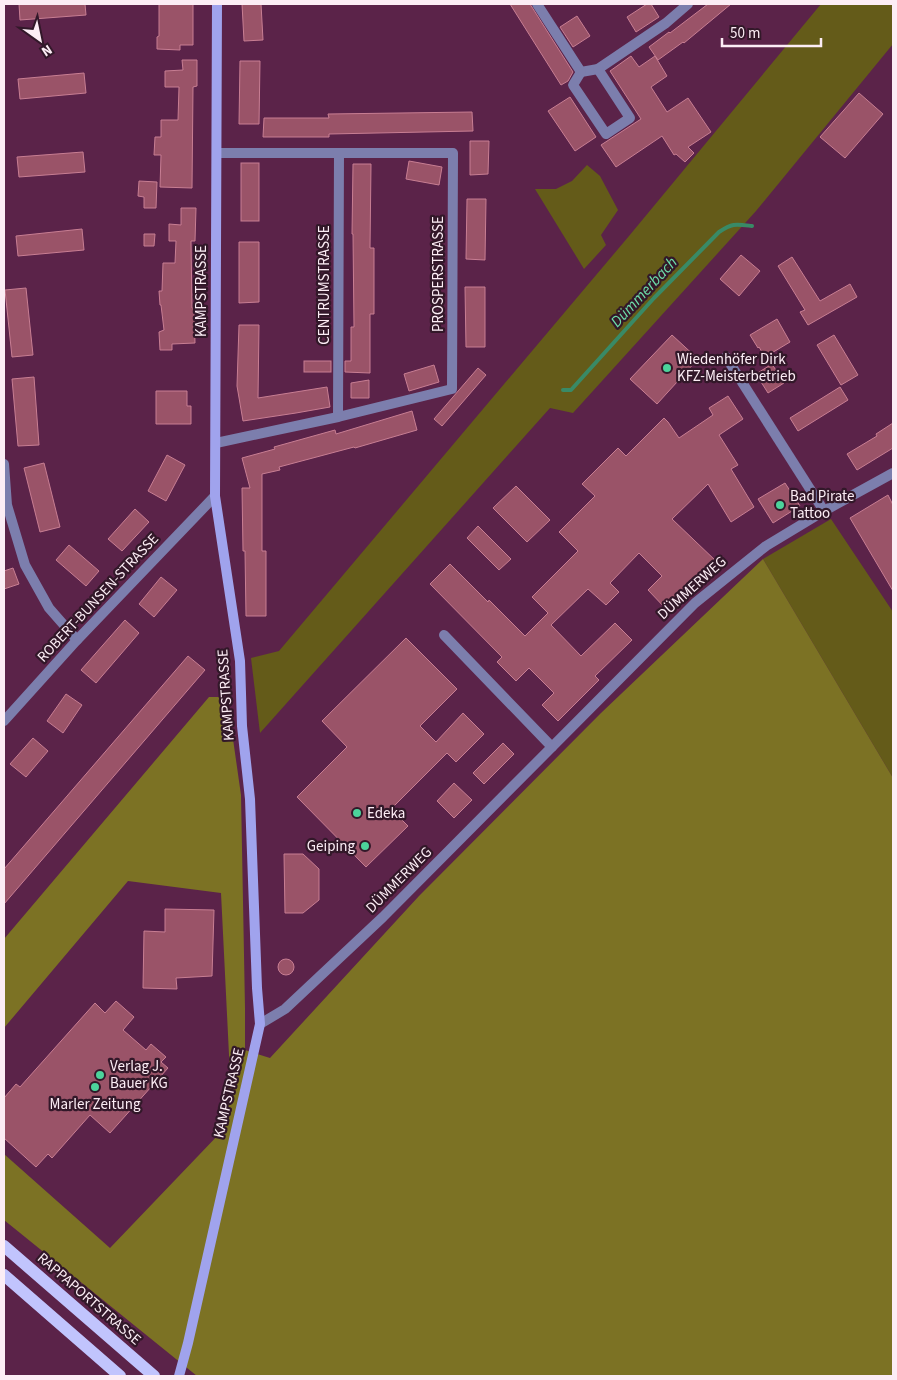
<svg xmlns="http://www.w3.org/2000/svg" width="897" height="1380" font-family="'Source Sans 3',sans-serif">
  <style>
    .green { fill: #645b19 }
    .forest { fill: #7c7224 }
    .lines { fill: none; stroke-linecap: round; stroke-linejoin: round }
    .stream { stroke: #398a66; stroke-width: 4 }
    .building { fill: #9a5368; stroke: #c87e93 }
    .street { stroke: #7c7ead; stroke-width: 10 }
    .secondary { stroke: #a0a3ed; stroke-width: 10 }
    .primary { stroke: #c1c4fd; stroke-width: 12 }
    .poi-dot { fill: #4cd39b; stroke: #321829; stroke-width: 2 }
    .labels { text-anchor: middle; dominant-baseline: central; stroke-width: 4.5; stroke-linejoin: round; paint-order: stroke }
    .street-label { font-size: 15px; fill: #fcedf5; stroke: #321829 }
    .poi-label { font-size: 15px; fill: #fcedf5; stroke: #321829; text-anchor: start }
    .water-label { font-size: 16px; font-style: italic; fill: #6ddda9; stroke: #321829 }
  </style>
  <rect width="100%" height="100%" fill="#5b2349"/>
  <g class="green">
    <path d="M821,4h72v40l-137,167 -183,202 -23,-5 -290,325 -9,-75 28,-7 350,-415z"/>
    <path d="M587,165l13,11 18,34 -17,25 5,10 -22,24 -49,-80h21l16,-8z"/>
    <path d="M831,519l62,93v166l-130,-219z"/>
  </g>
  <path class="forest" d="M763,559l130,219v598h-696l-193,-156v-66l106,94 111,-116 9,-57 -9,-182 -93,-12 -124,147v-89l205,-242h16l4,14 12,84 4,213v42l25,8 149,-162 182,-183z"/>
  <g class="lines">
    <path class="stream" d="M563,390h8l83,-92 65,-66c14,-9 16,-8 33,-6"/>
  </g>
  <g class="building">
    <path d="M19,4h66l1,11 -66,5z"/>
    <path d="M159,4h34v41h-13v5l-23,-1v-12l2,-1z"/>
    <path d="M242,4h19l2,36 -19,1z"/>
    <path d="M510,4h20l43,68 -5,9 -7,4z"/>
    <path d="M647,4h4l8,13 -23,15 -9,-15z"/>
    <path d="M708,4h23l-47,39 -1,-1 -25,18 -9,-13 20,-15 1,1z"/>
    <path d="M577,16l13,20 -17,11 -13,-20z"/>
    <path d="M631,56l8,11 16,-11 12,20 -16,11 16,25 21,-14 23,34 -23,15 6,6 -9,9 -9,-8 -2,1 -12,-19 -46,31 -15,-22 40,-26 -31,-48z"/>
    <path d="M182,60h15v26l-4,1 -1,101 -32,-1 1,-32h-7l1,-18h6v-17h17l1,-33h-14v-16l18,-1z"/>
    <path d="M240,61h20l-1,63h-20z"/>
    <path d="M84,73l2,20 -66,6 -2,-20z"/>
    <path d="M859,93l24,21 -38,44 -25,-21z"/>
    <path d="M570,97l26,40 -21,14 -27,-40z"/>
    <path d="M472,112l1,19 -144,3v3h-66l1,-19h65l-1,-4z"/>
    <path d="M470,141h19l-1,33 -18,1z"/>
    <path d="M83,152l2,20 -66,5 -2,-20z"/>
    <path d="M409,161l33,6 -3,18 -33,-6z"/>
    <rect x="241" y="163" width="18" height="58"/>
    <path d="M353,164h18l-1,84h4v66h-4v59l-25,-1v-11h6v-34h3l-1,-93h-1z"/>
    <path d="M139,181l18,1 -1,26h-12v-11l-6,-1z"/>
    <path d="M467,199h19l-1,61 -19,-1z"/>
    <path d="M181,208h15l-1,33h-4l1,67h2l1,35 -23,1v6h-12l-1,-18 5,-2 -3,-25h-1l-1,-14h3l1,-28h12l1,-22h-7v-17l12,1z"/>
    <path d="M82,229l2,21 -66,6 -2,-20z"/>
    <path d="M144,234h11l-1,12h-10z"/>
    <path d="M239,242h20v60l-20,1z"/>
    <path d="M741,255l19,16 -21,25 -19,-17z"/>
    <path d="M792,257l28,44 30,-17 7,13 -49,28 -8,-13 5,-2 -27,-44z"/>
    <path d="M465,287h20v60h-19z"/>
    <path d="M26,288l7,67 -21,2 -7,-67z"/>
    <path d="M777,319l13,23 -25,15 -6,-10 -1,1 -8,-13z"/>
    <path d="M239,325h20l-1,73 69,-11 3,20 -34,6 -53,8 -6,-35z"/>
    <path d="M672,335l26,24 -41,45 -27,-25z"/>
    <path d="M834,335l24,40 -17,10 -24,-40z"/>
    <rect x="304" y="361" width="27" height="11"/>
    <path d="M772,364l12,19 -16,10 -12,-19z"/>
    <path d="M434,365l5,17 -30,9 -5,-17z"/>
    <path d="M478,368l8,7 -44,51 -8,-7z"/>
    <path d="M34,377l5,68 -21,1 -6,-67z"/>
    <path d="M369,380v18h-18v-15z"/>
    <path d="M840,387l8,13 -50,31 -8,-13z"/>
    <path d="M156,391h31v15h4v18h-35z"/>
    <path d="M728,396l15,23 -24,16 19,30 -7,4 23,38 -23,15 -23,-38 -36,35 45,43 -50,48 -19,-20 14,-14 -23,-23 -29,30 9,9 -13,13 -18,-16 -37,36 30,31 34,-33 17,17 -37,36 4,4 -41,41 -16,-16 12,-12 -25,-25 -13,13 -19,-19 5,-5 -72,-73 20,-20 38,38 1,-2 36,36 23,-23 -16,-16 46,-46 -19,-19 36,-36 -13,-12 36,-36 8,8 38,-38 4,4 11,16 34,-23 -4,-7z"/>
    <path d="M412,411l5,19 -62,18 -1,-1 -75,20 1,3 -18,4v77h4v65h-20l-1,-65h-2l-1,-63h8l-8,-30 33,-9 -1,-2 61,-17 1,4z"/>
    <path d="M893,423v25l-36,22 -10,-16 30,-18 -1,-2z"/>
    <path d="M167,455l18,10 -19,36 -18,-10z"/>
    <path d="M44,463l16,64 -20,5 -16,-64z"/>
    <path d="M785,483l15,23 -27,17 -15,-24z"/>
    <path d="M516,486l34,34 -23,22 -34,-34z"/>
    <path d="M888,495l5,10v86l-43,-73z"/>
    <path d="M135,509l14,13 -27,29 -14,-12z"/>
    <path d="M478,526l33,33 -12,11 -32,-32z"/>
    <path d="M69,545l30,26 -13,15 -30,-26z"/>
    <path d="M13,568l6,16 -15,5v-18z"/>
    <path d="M161,577l16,13 -23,27 -15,-13z"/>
    <path d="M125,620l14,13 -43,50 -15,-13z"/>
    <path d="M406,638l51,51 -37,37 16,16 27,-29 21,21 -28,28 -9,-9 -56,56 17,17 -42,41 -69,-70 50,-50 -25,-26z"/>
    <path d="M188,656l17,14 -201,234v-35z"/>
    <path d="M66,694l16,11 -19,28 -16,-12z"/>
    <path d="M33,738l15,13 -22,26 -16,-13z"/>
    <path d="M503,743l11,11 -30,30 -11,-11z"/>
    <path d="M454,783l18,17 -18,18 -17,-17z"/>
    <path d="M284,854h19l16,15v31l-16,13h-18z"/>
    <path d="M165,909l49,1 -2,66 -36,2 1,11 -34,-1 1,-57 21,1z"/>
    <circle cx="286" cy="967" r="8"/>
    <path d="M116,1001l18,16 -11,13 23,20 5,-6 15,13 -5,5 7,6 -58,65 -20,-18 -38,43 -4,-4 -12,13 -32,-29v-40l12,-14 4,3 75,-84 10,10z"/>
  </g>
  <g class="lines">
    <g class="street">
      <path d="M537,4l44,68 17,-3 68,-46 22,-19"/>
      <path d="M581,72l-8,13 33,49 24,-16 -32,-49"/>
      <path d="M726,357l98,154"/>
      <path d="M338,417l1,-264"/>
      <path d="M216,443l122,-26 114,-28 1,-236h-236"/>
      <path d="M4,464l3,41 18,60 24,43 28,32"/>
      <path d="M444,635l108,112"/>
      <path d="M4,721l73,-81 138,-144"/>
      <path d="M260,1024l25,-15 98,-92 312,-314 71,-57 58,-35 69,-38"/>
    </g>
    <path class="secondary" d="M179,1376l9,-33 72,-319 -3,-36 -7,-189 -8,-73 -2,-65 -25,-165 2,-492"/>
    <g class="primary">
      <path d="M4,1246l150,130"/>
      <path d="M4,1275l116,101"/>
    </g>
  </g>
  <g class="poi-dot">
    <circle cx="667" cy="368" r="5"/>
    <circle cx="780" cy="505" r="5"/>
    <circle cx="357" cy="813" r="5"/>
    <circle cx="365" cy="846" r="5"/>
    <circle cx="100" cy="1075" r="5"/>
    <circle cx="95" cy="1087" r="5"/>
  </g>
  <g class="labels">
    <g class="street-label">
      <text transform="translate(438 274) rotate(-90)">PROSPERSTRASSE</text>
      <text transform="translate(324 285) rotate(-90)">CENTRUMSTRASSE</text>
      <text transform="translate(201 291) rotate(-90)">KAMPSTRASSE</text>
      <text transform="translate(692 588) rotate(-42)">DÜMMERWEG</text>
      <text transform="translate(98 598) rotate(-47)">ROBERT-BUNSEN-STRASSE</text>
      <text transform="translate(226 695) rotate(-94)">KAMPSTRASSE</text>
      <text transform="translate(399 880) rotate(-45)">DÜMMERWEG</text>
      <text transform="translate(229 1093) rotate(-77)">KAMPSTRASSE</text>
      <text transform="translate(89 1299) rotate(41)">RAPPAPORTSTRASSE</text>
    </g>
    <g class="poi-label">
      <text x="677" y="359">Wiedenhöfer Dirk<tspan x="677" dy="17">KFZ-Meisterbetrieb</tspan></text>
      <text x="790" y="496">Bad Pirate<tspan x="790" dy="17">Tattoo</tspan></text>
      <text x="367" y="813">Edeka</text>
      <text x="355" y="846" text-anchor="end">Geiping</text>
      <text x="110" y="1066">Verlag J.<tspan x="110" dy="17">Bauer KG</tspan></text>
      <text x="95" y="1104" text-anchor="middle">Marler Zeitung</text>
    </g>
    <g class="water-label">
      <text transform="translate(644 292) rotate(-47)">Dümmerbach</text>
    </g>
  </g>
  <rect width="897" height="1380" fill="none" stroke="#fcedf5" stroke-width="10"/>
  <g transform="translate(40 40) rotate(147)" stroke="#321829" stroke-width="4" paint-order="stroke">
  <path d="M0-4L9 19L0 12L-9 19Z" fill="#fcedf5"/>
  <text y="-8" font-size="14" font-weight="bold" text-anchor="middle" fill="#fcedf5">N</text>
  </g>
  <path d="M722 38v8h99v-8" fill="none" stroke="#fcedf5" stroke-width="2.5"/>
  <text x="730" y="38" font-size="15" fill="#fcedf5" stroke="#321829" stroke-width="4" paint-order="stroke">50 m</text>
</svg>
